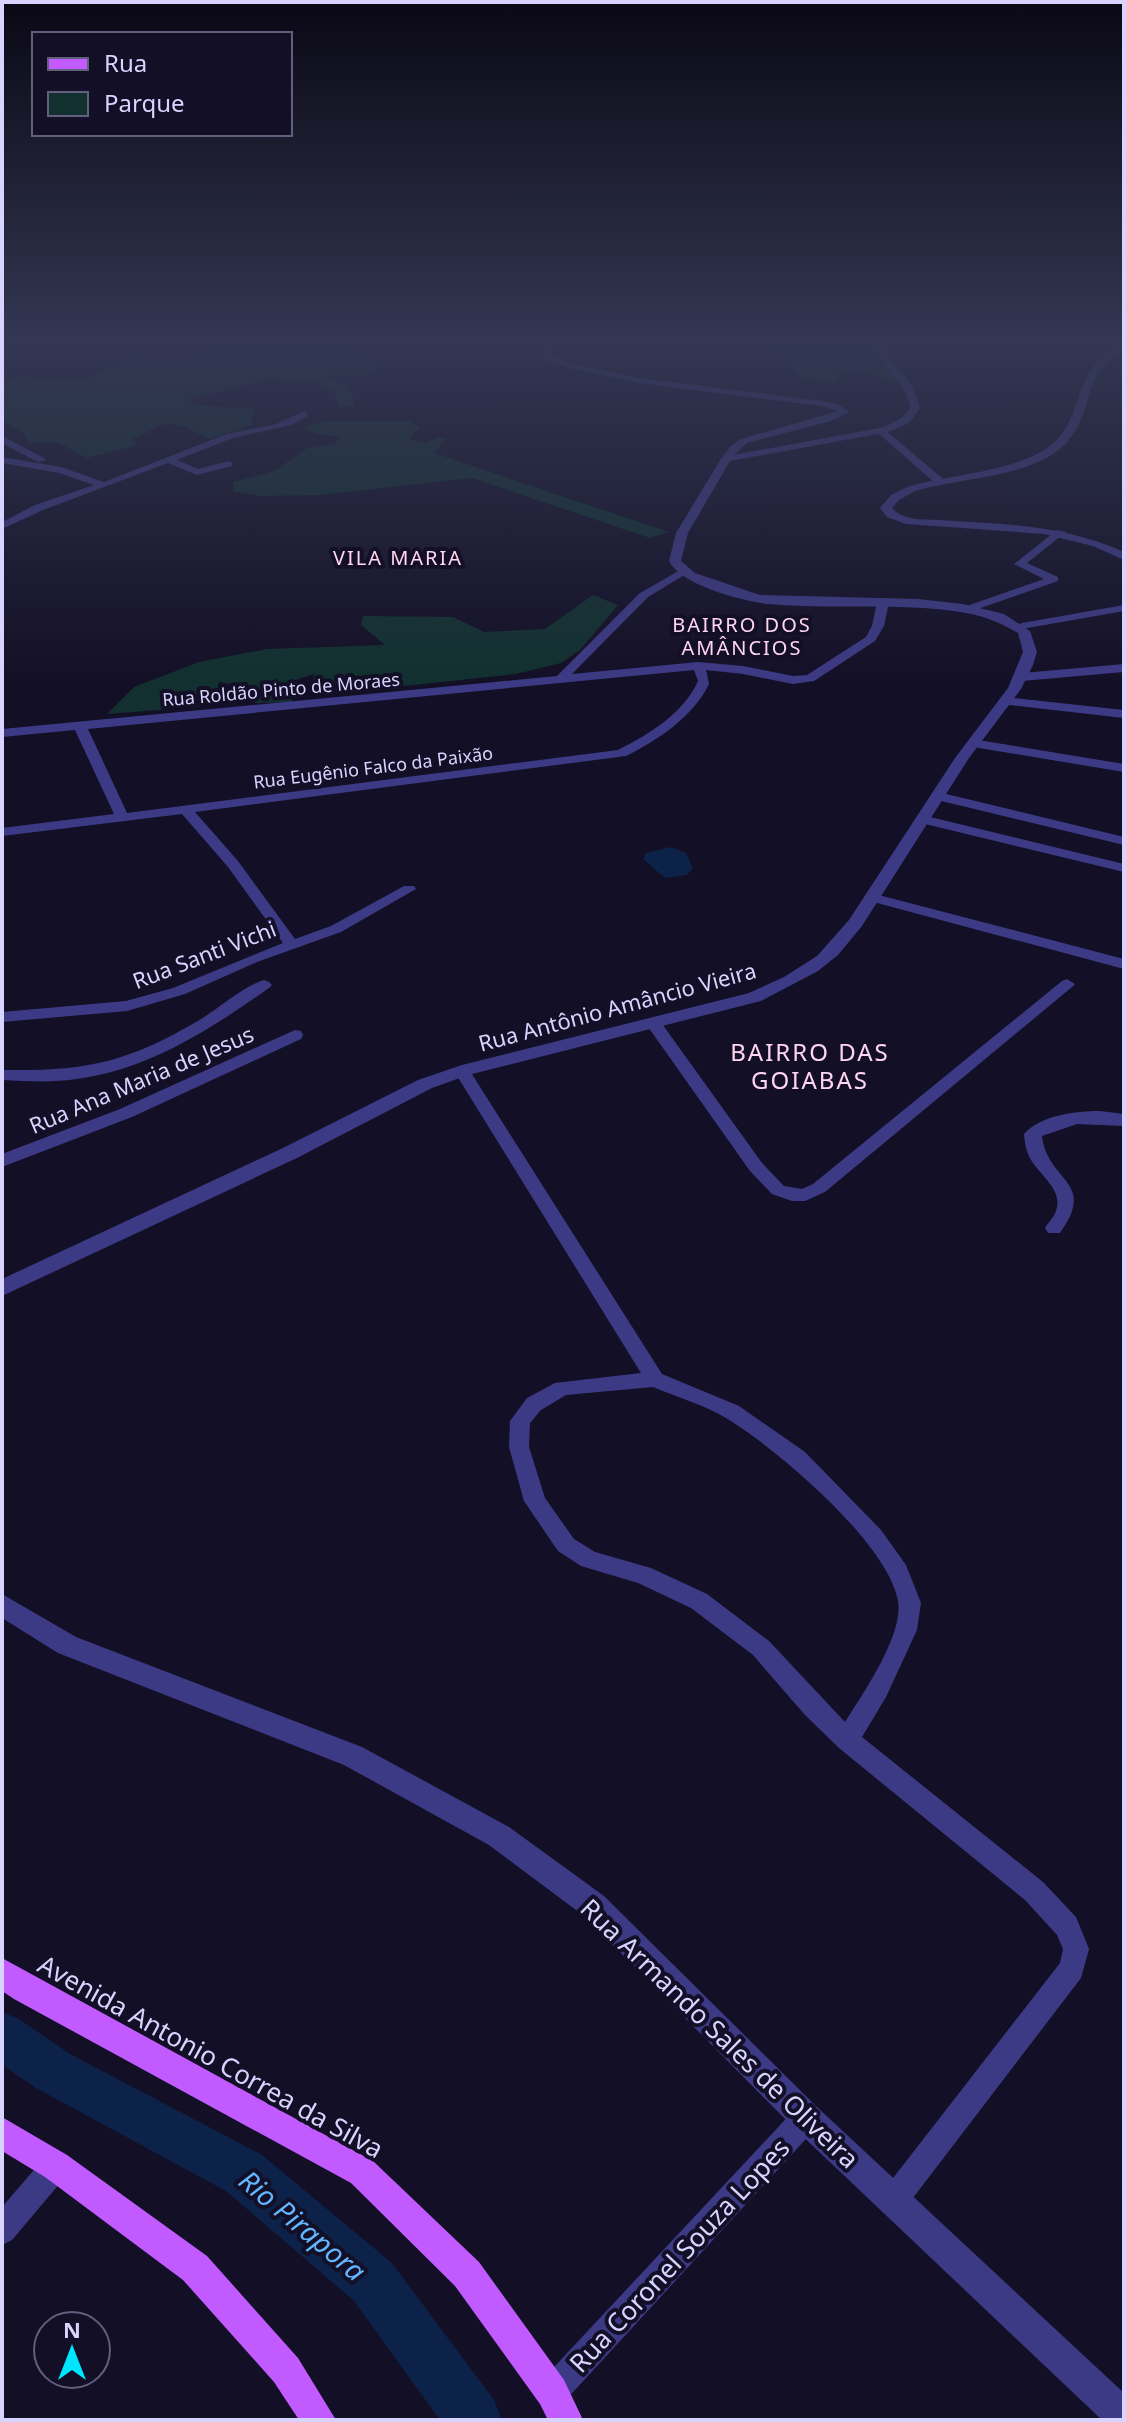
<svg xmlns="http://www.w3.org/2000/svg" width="1126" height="2422" font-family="'Noto Sans',sans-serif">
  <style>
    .green { fill: #12302f }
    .water { fill: #0c2248 }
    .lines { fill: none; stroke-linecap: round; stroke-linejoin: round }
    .river { fill: #0c2248; fill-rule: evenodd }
    .minor { fill: #3d3a85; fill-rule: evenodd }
    .tertiary { fill: #3d3a85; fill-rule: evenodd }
    .primary { fill: #c25bff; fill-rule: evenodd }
    .labels { text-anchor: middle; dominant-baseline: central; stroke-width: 8; stroke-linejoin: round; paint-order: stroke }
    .far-street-label { font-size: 18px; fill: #d9d4ff; stroke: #130f26 }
    .far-neighbourhood-label { font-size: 20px; letter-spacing: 2px; fill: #ffd6f0; stroke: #130f26 }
    .street-label { font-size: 22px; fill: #d9d4ff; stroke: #130f26 }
    .neighbourhood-label { font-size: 24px; letter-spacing: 2px; fill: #ffd6f0; stroke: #130f26 }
    .near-street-label { font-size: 26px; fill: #d9d4ff; stroke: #130f26 }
    .near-water-label { font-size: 28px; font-style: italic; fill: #62b6ff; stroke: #130f26 }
  </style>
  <rect width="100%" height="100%" fill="#130f26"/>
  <g class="green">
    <path d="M212,344c54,0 125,-12 169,24l-16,7h-42c17,8 31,9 31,32h-16l-3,-15 -19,-10 -29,1 -12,-5 -89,22 18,6 50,3 -2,16 -42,14c-16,-7 -32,-19 -49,-14 -11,4 -15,10 -29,14l5,6 -50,13 -28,-15h-29l-7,-10 -21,-13v-41c29,-5 54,3 82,0 17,-3 24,-19 51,-20 22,0 64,10 79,-8z"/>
    <path d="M766,344h58l17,5 12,-1 4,-4h19l-1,6 23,33 -10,-1 -18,-11h-31l-2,11 -34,-3 -23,-28z"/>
    <path d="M324,421h85l11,7 -12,11 18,4 11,-5h10l-13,15 235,79 -19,6 -178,-60 -153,17 -59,1 -27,-5 1,-9 40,-11 35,-24 25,-3 7,-7 -24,-3 -16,-6z"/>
    <path d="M593,595l25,10 -38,45 -19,13 -45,11 -168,18 -36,-8 2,-10 -28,9 6,19 -37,1 -11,-16 -25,-5 -3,16 -19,9 -90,7 27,-27 65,-25 68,-13 118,-4 -24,-20 2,-9 90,1 31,15 61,-3z"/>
  </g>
  <path class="water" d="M670,847l16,6 7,15 -6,7 -22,3 -22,-19 3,-6z"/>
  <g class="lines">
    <path class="river" d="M2,2012l17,7 51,35 192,101 130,108 102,137 8,20h-62l-86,-119 -128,-110 -190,-103 -34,-23z"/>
    <g class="minor">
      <path d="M542,344h8l2,12 28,10 59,12 183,23 16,3 11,8 -18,9 -84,22 -21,19 -5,-3 9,-12 11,-8 97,-28 -16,-5 -183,-23 -65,-14 -28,-9 -5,-7z"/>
      <path d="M305,411l3,5 -17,9 -58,13 -56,22 21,9 31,-8 3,1v4l-35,9 -29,-12 -125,47 -41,19v-7l33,-17 59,-20 -35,-12 -57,-10v-6l59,10 43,15 123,-48 49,-10z"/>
      <path d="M878,429h6l59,50v4h-8l-57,-50z"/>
      <path d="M2,436l42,22 2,2 -8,2 -36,-19z"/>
      <path d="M1057,530l9,2 -39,31 31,14v4l-86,30h-8v-4l80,-28 -30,-15z"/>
      <path d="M682,569l4,1v4l-38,23 -76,77 126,-12 45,4 50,10 14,-1 59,-38 6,-11 5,-24 6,-3 6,3 -5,24 -9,15 -61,40 -21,3 -50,-10 -37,-4 3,14c-16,33 -51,56 -83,72l-431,56 43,49 57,78 36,-13 73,-40h10l2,3 -75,43 -84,30 -72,32 -58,17 -125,11v-10l124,-11 47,-13 110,-45 -55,-76 -46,-53 -180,22v-8l112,-14 -39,-84 -73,7v-8l555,-53 83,-83zM694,670l4,11c-14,32 -50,54 -80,69l-491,63 -39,-84z"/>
      <path d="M1124,605v6l-102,18 -6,-3 6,-3z"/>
      <path d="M1124,664v8l-102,9 -6,-4 6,-4z"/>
      <path d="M1004,697l120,13v8l-124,-14 -2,-3z"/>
      <path d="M972,739l152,25v8l-157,-26 -1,-3z"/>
      <path d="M938,792l186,45v8l-191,-46v-6z"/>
      <path d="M922,815l202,49v8l-207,-50 -2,-3z"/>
      <path d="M871,893l253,66v10l-258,-69v-6z"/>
      <path d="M1067,979l8,5 -3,3 -247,205 -20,9h-13l-20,-7 -22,-23 -104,-147 8,-5 6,2 102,142 22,23 18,3 11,-5 249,-203z"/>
      <path d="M264,980l5,2 3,3 -3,3c-58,41 -121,82 -193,91 -25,4 -49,2 -74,1v-10c82,1 122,-6 194,-48 20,-11 47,-36 68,-42z"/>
      <path d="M295,1030l6,1 2,4 -2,4 -169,78 -130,50v-13l118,-45z"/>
      <path d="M462,1066l8,5 192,303 77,32 66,46 76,78 25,35 15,38 -4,27 -31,67 -24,40 181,145 33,35 13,32 -8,29 -178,233 -10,4 -10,-4 -4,-10 4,-10 177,-228 3,-14 -6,-14 -32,-35 -186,-152 -34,-33 -52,-60 -62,-47 -53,-25 -57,-17 -23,-15 -34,-50 -15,-54 1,-26 17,-23 28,-15 86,-10 -187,-302zM653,1387c24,10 51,18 73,31 50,30 162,125 172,183 6,34 -36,94 -53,121l-76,-81 -62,-47 -56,-26 -56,-16 -21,-13 -29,-41 -16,-51 1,-24 11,-13 25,-15z"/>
      <path d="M1100,1111l24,3v12l-47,-2 -35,12c5,46 56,45 18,97h-12l-3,-5c3,-5 9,-11 11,-17 8,-20 -16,-36 -25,-51 -5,-9 -6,-16 -7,-26 17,-19 52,-23 76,-23z"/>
      <path d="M806,2104l10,4 4,10 -4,10 -253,275 -11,5 -11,-5 -5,-11 5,-11 255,-273z"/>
      <path d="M56,2152l10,4 4,10 -4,10 -54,64 -10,5v-38l44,-51z"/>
    </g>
    <g class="tertiary">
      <path d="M876,344h10l-2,7 29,36 7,21 -11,15 -21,9 -158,29 -42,72 -7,28 14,12 65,22 158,4 45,5 41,10 26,17 7,21 -4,13 -12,24 -52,69 -107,168 -24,29 -20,16 -57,30 -293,74 -36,13 -135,70 -295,138v-17l281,-131 135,-68 44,-15 287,-72 35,-16 33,-21 32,-36 106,-162 53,-70 15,-36 -5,-19c-19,-11 -36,-18 -58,-21 -64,-10 -128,-2 -192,-8 -26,-3 -87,-19 -99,-43l7,-28 46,-76 158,-29 22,-10 8,-10 -3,-14 -33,-43z"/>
      <path d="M1118,344h6v4c-43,29 -28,54 -53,89 -29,41 -110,40 -156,54l-16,9 -7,8c11,13 32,11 47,12 64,4 125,5 185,32v8l-31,-14 -49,-12 -138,-10 -19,-7 -7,-9 11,-13 16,-8c43,-14 126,-15 154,-52 26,-35 11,-61 57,-91z"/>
      <path d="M2,1594l74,43 286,110 147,80 95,69 213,211 307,286v27h-22l-307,-291 -211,-213 -95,-71 -145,-80 -286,-112 -56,-35z"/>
    </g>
    <g class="primary">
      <path d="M2,1958l371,203 106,101 85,118 19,40h-35l-8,-16 -85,-118 -104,-103 -337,-184 -12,-8z"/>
      <path d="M2,2117l65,38 140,101 91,102 38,62h-37l-25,-38 -91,-102 -138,-103 -43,-26z"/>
    </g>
  </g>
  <linearGradient id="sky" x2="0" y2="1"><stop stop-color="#0a0815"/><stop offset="0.5" stop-color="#333752"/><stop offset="1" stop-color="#333752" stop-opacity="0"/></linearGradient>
  <rect width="1126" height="683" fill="url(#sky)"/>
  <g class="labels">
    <g class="far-street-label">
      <text transform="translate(281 689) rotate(-5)">Rua Roldão Pinto de Moraes</text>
      <text transform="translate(373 767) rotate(-7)">Rua Eugênio Falco da Paixão</text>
    </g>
    <g class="far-neighbourhood-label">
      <text x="398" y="557">VILA MARIA</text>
      <text x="742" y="624">BAIRRO DOS<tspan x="742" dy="23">AMÂNCIOS</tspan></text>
    </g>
    <g class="street-label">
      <text transform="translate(204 954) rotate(-21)">Rua Santi Vichi</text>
      <text transform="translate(617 1006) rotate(-15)">Rua Antônio Amâncio Vieira</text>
      <text transform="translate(141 1079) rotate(-23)">Rua Ana Maria de Jesus</text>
    </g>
    <g class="neighbourhood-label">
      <text x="810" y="1051">BAIRRO DAS<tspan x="810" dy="28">GOIABAS</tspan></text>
    </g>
    <g class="near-street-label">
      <text transform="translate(720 2033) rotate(44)">Rua Armando Sales de Oliveira</text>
      <text transform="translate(211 2056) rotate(29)">Avenida Antonio Correa da Silva</text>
      <text transform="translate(679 2255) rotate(-47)">Rua Coronel Souza Lopes</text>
    </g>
    <g class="near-water-label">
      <text transform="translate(303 2225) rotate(40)">Rio Pirapora</text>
    </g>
  </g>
  <rect width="1126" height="2422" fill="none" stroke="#d9d4ff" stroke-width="8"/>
  <rect x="32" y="32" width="260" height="104" fill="#130f26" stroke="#625e7d" stroke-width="2"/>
  <rect x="48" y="58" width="40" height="12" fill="#c25bff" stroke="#625e7d" stroke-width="2"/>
  <text x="104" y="72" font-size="24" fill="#d9d4ff">Rua</text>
  <rect x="48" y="92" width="40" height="24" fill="#12302f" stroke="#625e7d" stroke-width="2"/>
  <text x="104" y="112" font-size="24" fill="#d9d4ff">Parque</text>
  <g transform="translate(72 2350)"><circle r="38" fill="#130f26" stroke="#625e7d" stroke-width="2"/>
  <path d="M0-6L14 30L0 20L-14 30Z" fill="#00e5ff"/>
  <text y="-12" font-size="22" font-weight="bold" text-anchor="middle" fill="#d9d4ff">N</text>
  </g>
</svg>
